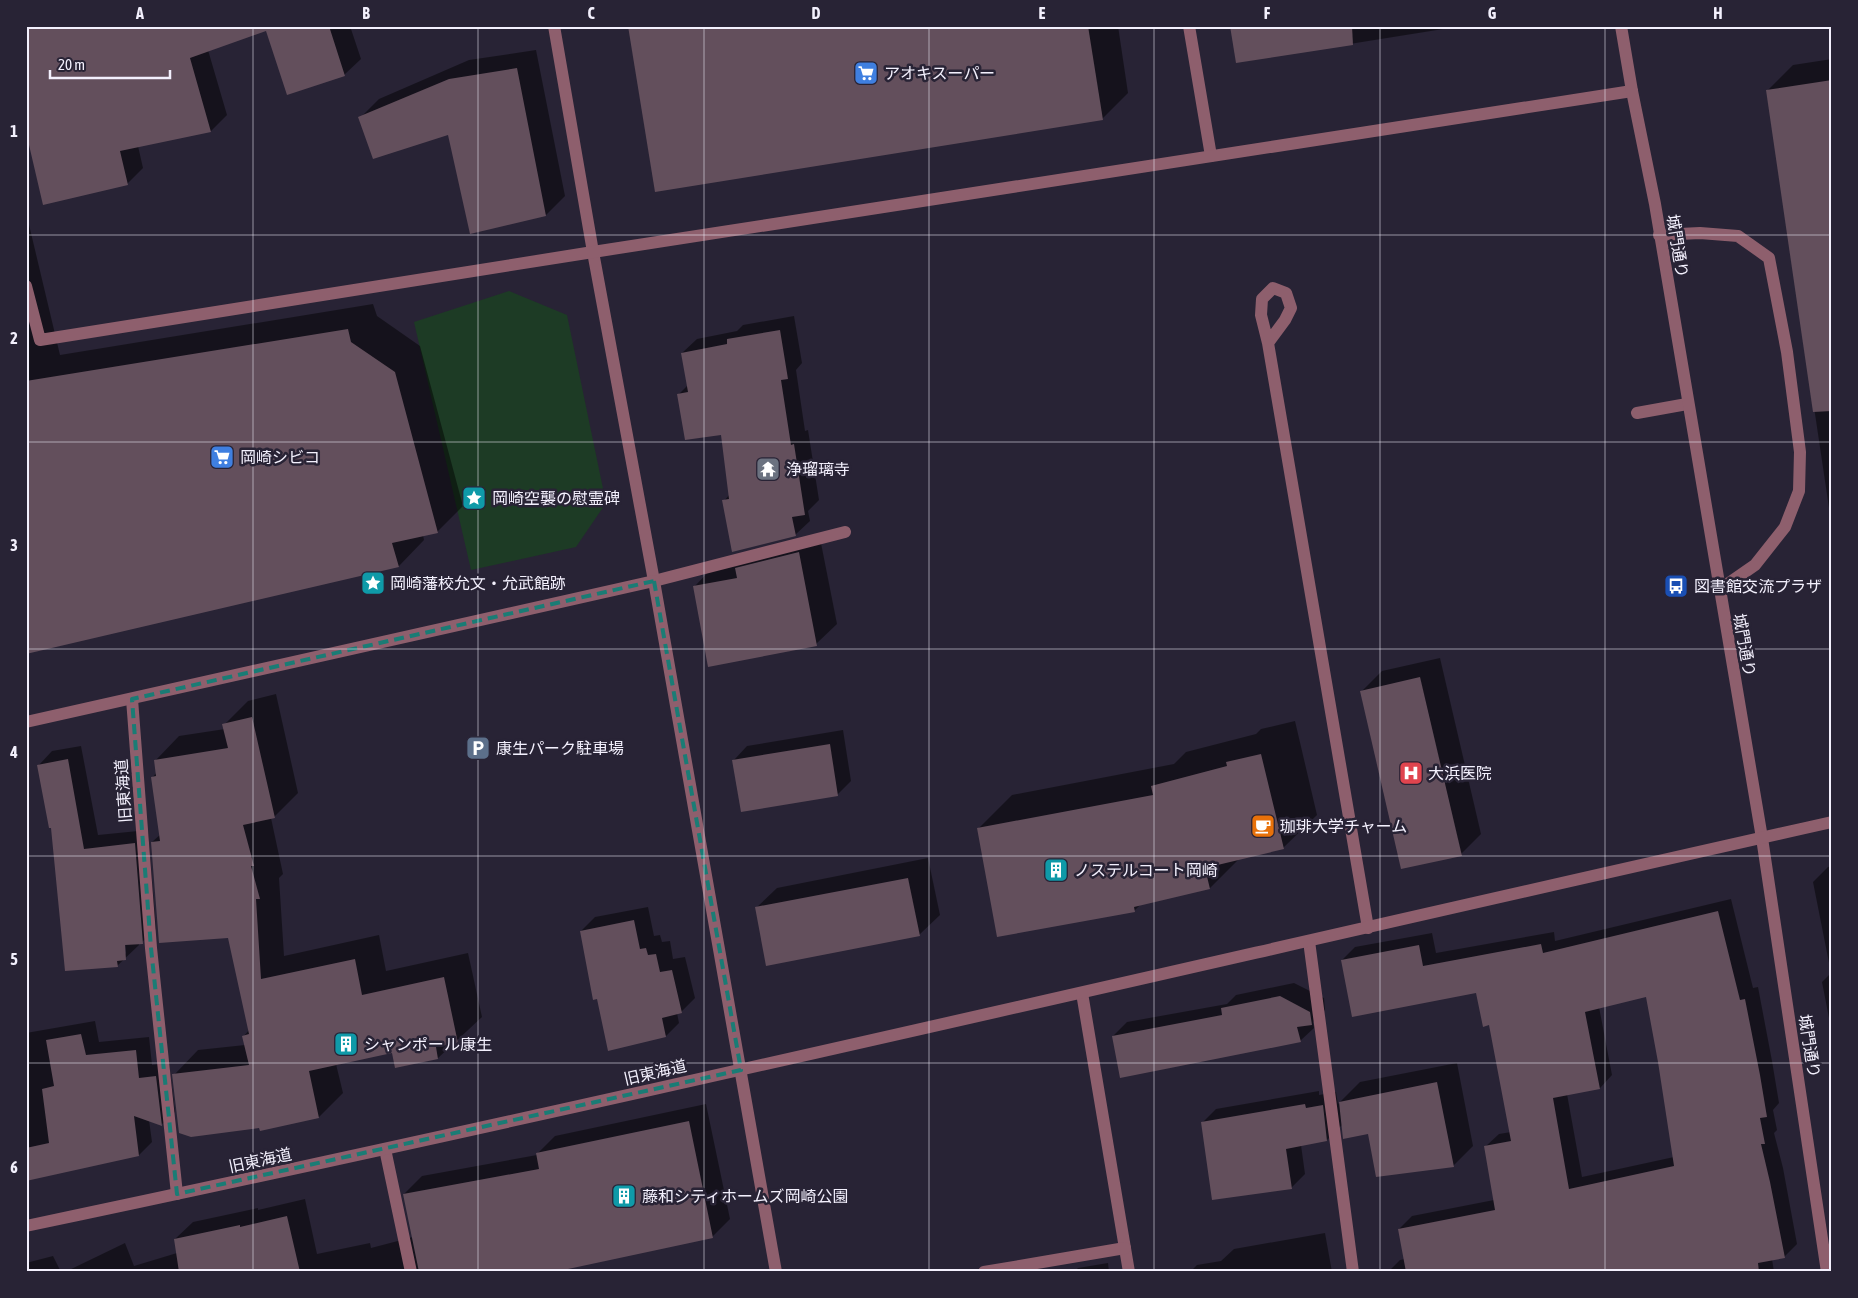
<svg xmlns="http://www.w3.org/2000/svg" width="1858" height="1298" font-family="'Asap Condensed','Noto Sans JP',sans-serif">
  <style>
    .green { fill: #1d3b25 }
    .shadow { fill: #0007; fill-rule: evenodd }
    .building { fill: #634f5c; fill-rule: evenodd }
    .lines { fill: none; stroke-linecap: round; stroke-linejoin: round }
    .service { stroke: #8e5f6d; stroke-width: 12 }
    .minor { stroke: #8e5f6d; stroke-width: 12 }
    .tertiary { stroke: #8e5f6d; stroke-width: 12 }
    .marked { fill: none; stroke: #1a7c75; stroke-width: 4; stroke-dasharray: 10 6; stroke-linejoin: round }
    .grid { fill: none; stroke: #f3f0fd; stroke-width: 1; stroke-opacity: 0.55 }
    .labels { text-anchor: middle; dominant-baseline: central; stroke-width: 5; stroke-linejoin: round; paint-order: stroke }
    .poi-label { font-size: 16px; fill: #f3f0fd; stroke: #282335; text-anchor: start }
    .street-label { font-size: 16px; fill: #f3f0fd; stroke: #282335 }
    .neatline { fill: none; stroke: #f3f0fd; stroke-width: 2 }
    .grid-label { font-size: 16px; text-anchor: middle; font-weight: bold; fill: #f3f0fd }
  </style>
  <rect width="100%" height="100%" fill="#282335"/>
  <path class="green" d="M509,291l58,24 39,188 -30,44 -105,23 -57,-248z"/>
  <g class="shadow">
    <path d="M26,26h324l11,33 -17,16 -77,-46 -59,21 19,65 -16,16 -73,15 5,22 -16,16z"/>
    <path d="M630,26h488l10,67 -26,26z"/>
    <path d="M1231,26h231l-225,36z"/>
    <path d="M536,50l29,146 -19,19 -97,-82 -89,-15 19,-19 90,-39z"/>
    <path d="M1832,59v469l-65,-437 26,-26z"/>
    <path d="M26,212l34,143 313,-51 4,12 43,30 43,160 -26,26 -14,3 1,5 -25,26 -373,86z"/>
    <path d="M794,316l8,47 -6,7 9,61 3,-1 11,70 -11,11 2,10 -15,14 -71,-34 6,-7 -8,-61 -43,-39 9,-9 -6,-32 15,-14 40,-8 6,-6z"/>
    <path d="M819,533l18,91 -21,20 -122,-57 20,-21z"/>
    <path d="M1440,658l41,176 -20,20 -99,-163 20,-20z"/>
    <path d="M276,694l22,99 -24,24 -3,1 12,56 -4,4 5,78 95,-21 7,36 82,-18 14,64 -44,41 -45,-7 -57,13 7,29 -24,24 -59,10 -86,-52 24,-25 47,-5 -1,-9 5,-6 -20,-94 -77,-94 9,-8 -9,-56 5,-6 -2,-11 24,-25 46,-7 -1,-4 24,-24z"/>
    <path d="M1295,721l22,94 -34,33 -44,11 -29,29 -69,16 -6,6 -137,26 -20,-107 34,-34 162,-31 12,-12 70,-18 5,-5z"/>
    <path d="M843,730l8,51 -13,13 -104,-34 13,-14z"/>
    <path d="M81,746l17,89 50,-5 8,99 -14,13 -3,1v2l-22,21 -65,-140 -13,-61 13,-14zM125,939l1,14 -2,2z"/>
    <path d="M928,858l12,57 -21,20 -163,-27 21,-20z"/>
    <path d="M1832,866v151l-3,1 -7,-36 9,-9 -18,-91 15,-15z"/>
    <path d="M1731,899l22,89 5,-1 14,74 7,42 -6,7 4,20 -3,3 9,35 14,76 -13,13 -12,2 2,13h-386l12,-12 5,-1 -6,-30 13,-13 82,-16 -8,-54 13,-12 12,-2 -21,-108 -13,-33 -135,-31 13,-13 77,-14 4,20 118,-21 1,9zM1647,996l12,65 15,96 -92,20 -15,-83 33,-6 12,-13 -13,-68z"/>
    <path d="M648,907l6,29 6,-1 2,7 8,-1 3,18 12,-2 10,41 -14,14 -4,1 2,10 -13,13 -85,-105 14,-14z"/>
    <path d="M1294,983l30,15 1,12 -12,12 1,6 -14,13 -187,-5 14,-14 100,-18 9,-9z"/>
    <path d="M95,1021l4,21 50,-5 3,28 17,-2 6,49 -14,13 -12,-5 3,22 -13,13 -113,25v-147z"/>
    <path d="M1457,1063l16,83 -20,20 -110,-42 -16,16 -26,5 4,29 -14,14 -89,-65 14,-14 103,-18v4l17,-3 2,12 22,-22z"/>
    <path d="M706,1104l24,115 -18,18 -195,35h-452l60,-29 9,23 43,-13 -2,-14 18,-17 65,-14v2l47,-11 12,55 53,-11 1,5 42,-11 -9,-43 18,-18 115,-21v-1l18,-18z"/>
    <path d="M1325,1233l7,39h-151l11,-2 5,-5 24,-4 13,-12z"/>
    <path d="M53,1256l8,16h-35v-9z"/>
    <path d="M1108,1263l1,9h-35l4,-4z"/>
  </g>
  <g class="building">
    <path d="M26,26h303l16,50 -58,19 -21,-64 -76,27 21,74 -91,19 8,34 -85,20 -17,-73z"/>
    <path d="M628,26h460l15,94 -448,72z"/>
    <path d="M1230,26h122l1,19 -117,18z"/>
    <path d="M517,68l29,148 -76,18 -22,-99 -75,24 -15,-42 91,-38z"/>
    <path d="M1832,80v331l-19,1 -47,-322z"/>
    <path d="M348,329l3,13 44,30 43,161 -46,10 7,24 -373,87v-273z"/>
    <path d="M780,330l8,49 -7,1 10,65 3,-1 11,71 -13,2 4,19 -64,16 -10,-52 7,-1 -8,-64 -36,5 -8,-46 11,-2 -7,-39 46,-9v-5z"/>
    <path d="M799,552l18,94 -109,21 -15,-81 44,-8 -2,-10z"/>
    <path d="M1420,677l42,179 -61,13 -41,-178z"/>
    <path d="M252,717l23,101 -32,7 11,41h-3l9,33h-4l5,80 94,-20 7,36 82,-18 14,66 -22,4 2,12 -43,9 -3,-15 -83,18 10,47 -59,13 -1,-3 -68,9 -12,-4 -7,-59 77,-9 -7,-29 7,-2 -21,-96 -69,5 -8,-101 9,-1 -9,-64 5,-1 -2,-16 74,-12 -6,-24z"/>
    <path d="M830,744l8,52 -97,16 -9,-52z"/>
    <path d="M1261,754l23,95 -79,19 5,21 -76,18 1,5 -138,25 -20,-109 176,-33 -2,-9 76,-20 -1,-4z"/>
    <path d="M68,759l16,90 51,-6 8,101 -18,1 1,15 -9,1 1,6 -53,4 -14,-143h-2l-12,-63z"/>
    <path d="M908,878l12,58 -154,30 -11,-59z"/>
    <path d="M1718,911l22,89 5,-1 15,76 7,42 -7,1 5,26h-4l9,38 15,76 -27,5 1,9h-353l-8,-43 97,-19 -11,-64 27,-5 -22,-116 -6,2 -7,-34 -124,24 -11,-57 78,-15 4,21 118,-22 2,9zM1646,997l12,65 16,104 -105,23 -16,-91 47,-9 -15,-77z"/>
    <path d="M634,920l6,29 6,-1 2,7 8,-1 4,18 12,-2 10,43 -20,5 4,19 -58,14 -11,-52 -4,1 -13,-69z"/>
    <path d="M1280,996l30,16 2,13 -15,2 4,15 -181,36 -8,-42 110,-21 -1,-7z"/>
    <path d="M81,1034l5,21 50,-5 3,28 17,-2 6,50 -28,-10 5,40 -113,25v-33l23,-5 -7,-54 12,-3 -8,-46z"/>
    <path d="M1437,1082l17,85 -78,10 -8,-43 -25,5 -4,-37z"/>
    <path d="M1305,1104l1,4 17,-3 4,36 -41,8 6,40 -80,11 -11,-78z"/>
    <path d="M689,1121l24,117 -159,34h-135l-16,-78 136,-25 -3,-16z"/>
    <path d="M287,1216l13,56h-121l-5,-33 66,-14v2z"/>
  </g>
  <g class="lines">
    <g class="service">
      <path d="M1659,235l41,-2 38,3 31,22 18,94 13,100 -1,39 -14,36 -30,38 -36,25"/>
      <path d="M1637,413l50,-9"/>
      <path d="M654,581l191,-49"/>
    </g>
    <g class="minor">
      <path d="M554,26l39,226 61,329 122,691"/>
      <path d="M1189,26l22,130"/>
      <path d="M26,286l14,54 553,-88 1039,-161"/>
      <path d="M1268,343l17,-23 6,-12 -5,-15 -13,-5 -11,11 -1,16 7,28 100,585"/>
      <path d="M132,699l19,249 26,246"/>
      <path d="M26,722l628,-141"/>
      <path d="M1309,941l44,331"/>
      <path d="M1082,993l47,279"/>
      <path d="M385,1149l26,123"/>
      <path d="M984,1272l141,-24"/>
    </g>
    <g class="tertiary">
      <path d="M1621,26l11,65 23,113 107,634 65,434"/>
      <path d="M26,1226c604,-127 1204,-269 1806,-404"/>
    </g>
  </g>
  <path class="marked" d="M654,581l87,489 -564,124 -26,-246 -19,-249z"/>
  <path class="grid" d="M253,26v1246M478,26v1246M704,26v1246M929,26v1246M1154,26v1246M1380,26v1246M1605,26v1246M26,235h1806M26,442h1806M26,649h1806M26,856h1806M26,1063h1806"/>
  <defs>
    <g id="supermarket-square" transform="scale(1.25)"><rect x="-9" y="-9" width="18" height="18" rx="4" fill="#3f7fe0" stroke="#282335"/><path d="M-6-5.5h2.5l.6 2H6L4.5 2H-2.5L-4.4-4H-6ZM-1.5 3.2a1.3 1.3 0 1 0 .1 0ZM3 3.2a1.3 1.3 0 1 0 .1 0Z" fill="#fff"/></g>
    <g id="temple-square" transform="scale(1.25)"><rect x="-9" y="-9" width="18" height="18" rx="4" fill="#6b7280" stroke="#282335"/><path d="M0-6L5-2H3V0L6.5 2.5H4V6H1.5V3h-3V6H-4V2.5H-6.5L-3 0V-2H-5Z" fill="#fff"/></g>
    <g id="sight-square" transform="scale(1.25)"><rect x="-9" y="-9" width="18" height="18" rx="4" fill="#0f9aa8" stroke="#282335"/><path d="M0-6L1.8-2.2L6-1.7L2.9 1.2L3.7 5.4L0 3.3L-3.7 5.4L-2.9 1.2L-6-1.7L-1.8-2.2Z" fill="#fff"/></g>
    <g id="bus-square" transform="scale(1.25)"><rect x="-9" y="-9" width="18" height="18" rx="4" fill="#1a4fb4" stroke="#282335"/><path d="M-5-6H5V4H4V6H2V4H-2V6H-4V4H-5ZM-3.5-4V0h7V-4ZM-3.5 1.2v1.5H-2V1.2ZM2 1.2v1.5H3.5V1.2Z" fill="#fff"/></g>
    <g id="parking-square" transform="scale(1.25)"><rect x="-9" y="-9" width="18" height="18" rx="4" fill="#5c6f8a" stroke="#282335"/><path d="M-3.5-5.5H1a3.5 3.5 0 0 1 0 7H-1V5.5H-3.5ZM-1-3.4V-.6H.8a1.4 1.4 0 0 0 0-2.8Z" fill="#fff"/></g>
    <g id="hospital-square" transform="scale(1.25)"><rect x="-9" y="-9" width="18" height="18" rx="4" fill="#e0444e" stroke="#282335"/><path d="M-5-5h3v3.5h4V-5h3V5h-3V1.5h-4V5h-3Z" fill="#fff"/></g>
    <g id="cafe-square" transform="scale(1.25)"><rect x="-9" y="-9" width="18" height="18" rx="4" fill="#e8710a" stroke="#282335"/><path d="M-5.5-4.5H6V0H3Q3 3.5 0 3.5H-2.5Q-5.5 3.5-5.5 0ZM3-3.2v2h1.7v-2ZM-6 4.5H4V6H-6Z" fill="#fff"/></g>
    <g id="building-square" transform="scale(1.25)"><rect x="-9" y="-9" width="18" height="18" rx="4" fill="#0f9aa8" stroke="#282335"/><path d="M-4-6H4V6H1V3H-1V6H-4ZM-2.5-4.3h1.7v1.8h-1.7ZM.8-4.3h1.7v1.8H.8ZM-2.5-1h1.7V.8h-1.7ZM.8-1h1.7V.8H.8Z" fill="#fff"/></g>
  </defs>
  <g fill-rule="evenodd">
    <use href="#supermarket-square" x="866" y="73"/>
    <use href="#supermarket-square" x="222" y="457"/>
    <use href="#temple-square" x="768" y="469"/>
    <use href="#sight-square" x="474" y="498"/>
    <use href="#sight-square" x="373" y="583"/>
    <use href="#bus-square" x="1676" y="586"/>
    <use href="#parking-square" x="478" y="748"/>
    <use href="#hospital-square" x="1411" y="773"/>
    <use href="#cafe-square" x="1263" y="826"/>
    <use href="#building-square" x="1056" y="870"/>
    <use href="#building-square" x="346" y="1044"/>
    <use href="#building-square" x="624" y="1196"/>
  </g>
  <g class="labels">
    <g class="poi-label">
      <text x="884" y="73">アオキスーパー</text>
      <text x="240" y="457">岡崎シビコ</text>
      <text x="786" y="469">浄瑠璃寺</text>
      <text x="492" y="498">岡崎空襲の慰霊碑</text>
      <text x="390" y="583">岡崎藩校允文・允武館跡</text>
      <text x="1694" y="586">図書館交流プラザ</text>
      <text x="496" y="748">康生パーク駐車場</text>
      <text x="1428" y="773">大浜医院</text>
      <text x="1280" y="826">珈琲大学チャーム</text>
      <text x="1074" y="870">ノステルコート岡崎</text>
      <text x="364" y="1044">シャンポール康生</text>
      <text x="642" y="1196">藤和シティホームズ岡崎公園</text>
    </g>
    <g class="street-label">
      <text transform="translate(1678 246) rotate(81)">城門通り</text>
      <text transform="translate(1745 645) rotate(80)">城門通り</text>
      <text transform="translate(123 791) rotate(-94)">旧東海道</text>
      <text transform="translate(1810 1046) rotate(81)">城門通り</text>
      <text transform="translate(655 1072) rotate(-13)">旧東海道</text>
      <text transform="translate(260 1160) rotate(-12)">旧東海道</text>
    </g>
  </g>
  <rect width="1858" height="1298" fill="none" stroke="#282335" stroke-width="55"/>
  <path d="M50 70v8h120v-8" fill="none" stroke="#f3f0fd" stroke-width="2.5"/>
  <text x="58" y="70" font-size="15" fill="#f3f0fd" stroke="#282335" stroke-width="4" paint-order="stroke">20 m</text>
  <rect x="28" y="28" width="1802" height="1242" class="neatline"/>
  <g class="grid-label">
    <text x="140" y="19">A</text>
    <text x="366" y="19">B</text>
    <text x="591" y="19">C</text>
    <text x="816" y="19">D</text>
    <text x="1042" y="19">E</text>
    <text x="1267" y="19">F</text>
    <text x="1492" y="19">G</text>
    <text x="1718" y="19">H</text>
    <text x="14" y="137">1</text>
    <text x="14" y="344">2</text>
    <text x="14" y="551">3</text>
    <text x="14" y="758">4</text>
    <text x="14" y="965">5</text>
    <text x="14" y="1173">6</text>
  </g>
</svg>
